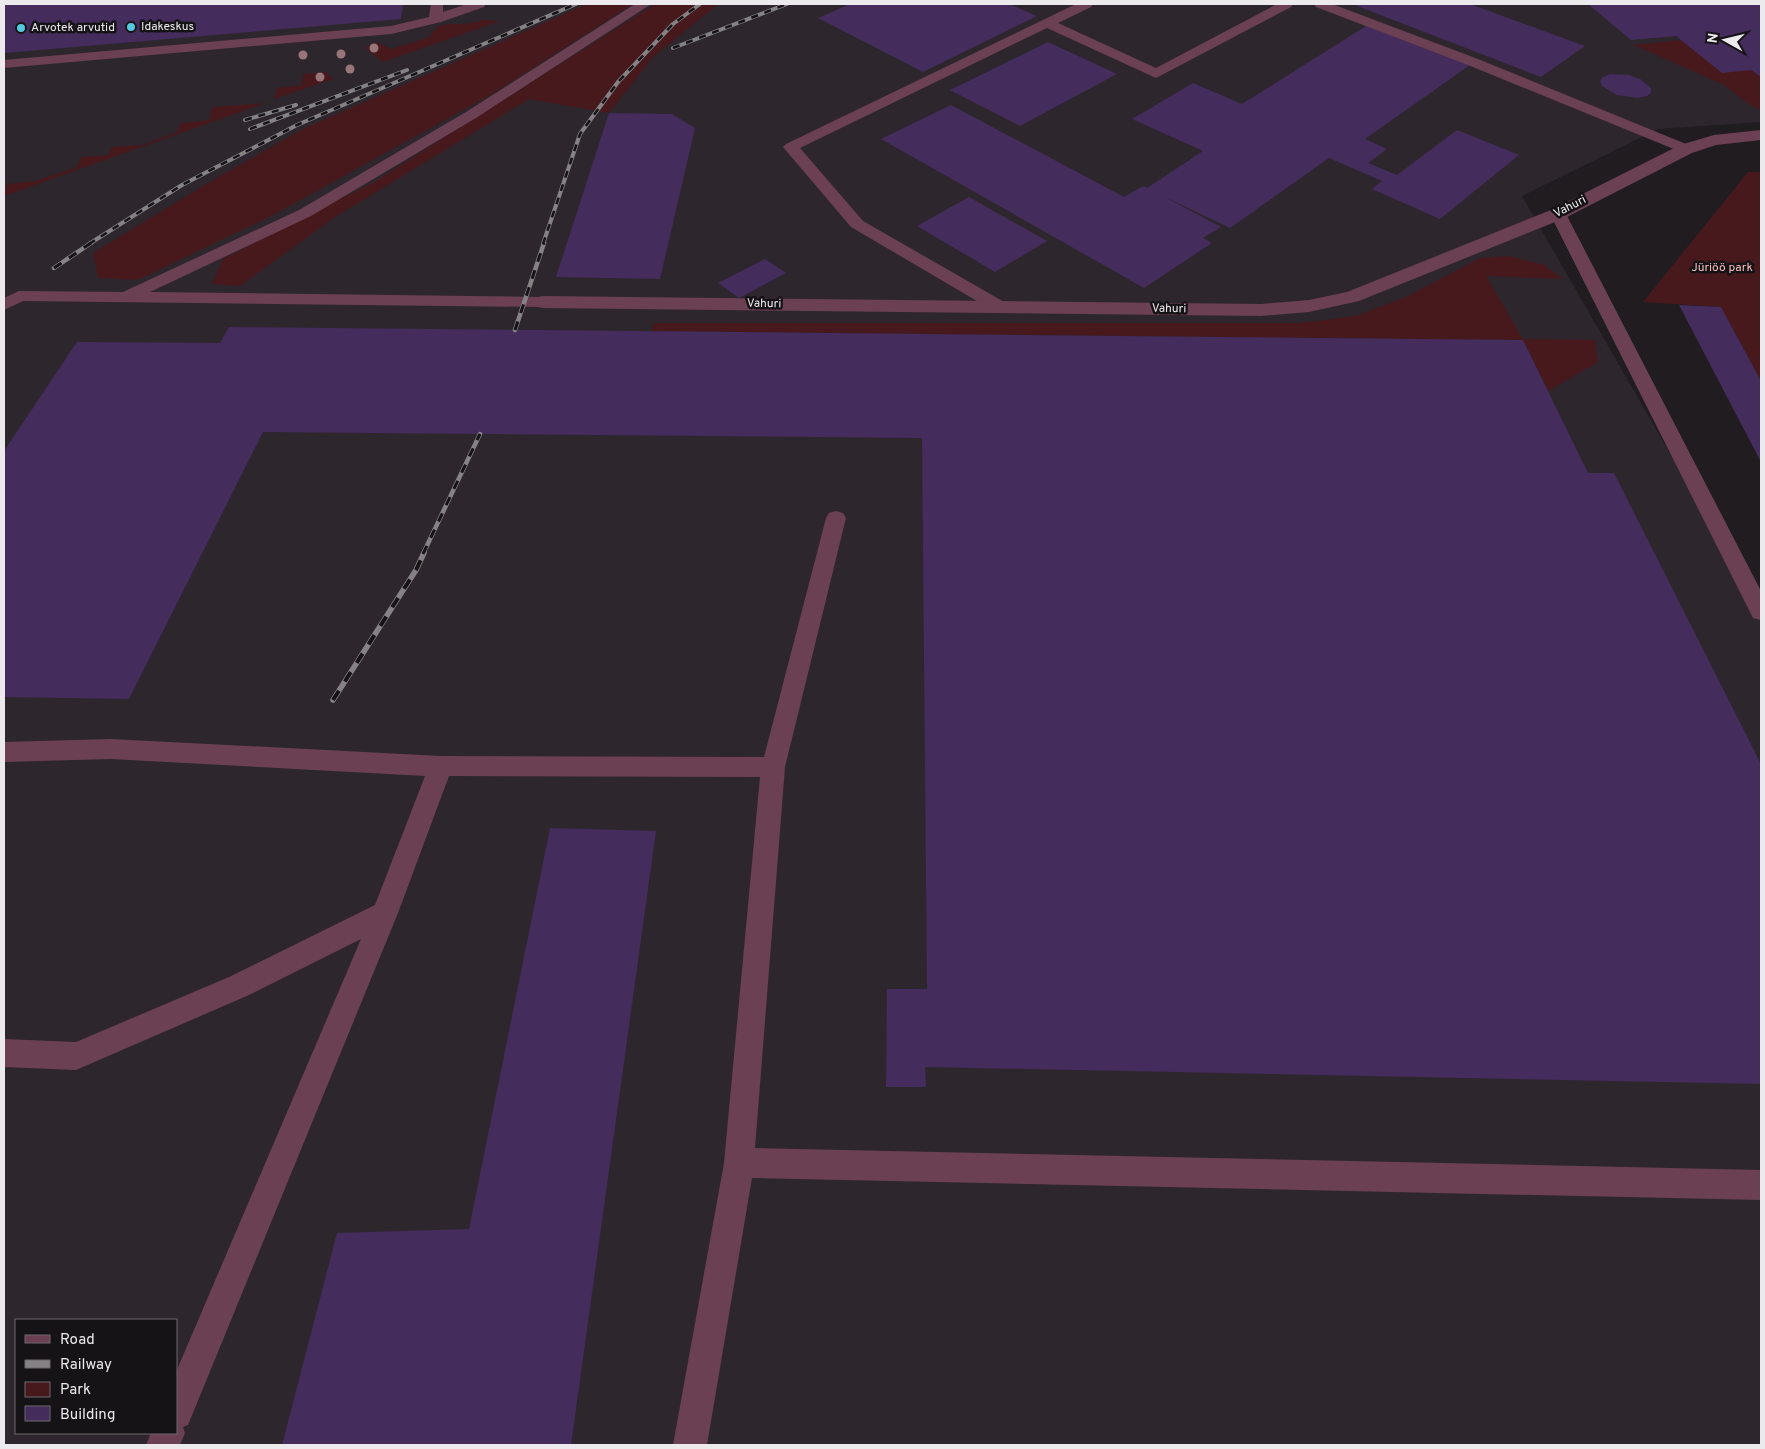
<svg xmlns="http://www.w3.org/2000/svg" width="1765" height="1449" font-family="Overpass,sans-serif">
  <style>
    .built { fill: #2e262d; fill-rule: evenodd }
    .green { fill: #47191d }
    .building { fill: #442c5c }
    .lines { fill: none; stroke-linecap: round; stroke-linejoin: round }
    .service { fill: #6b4052; fill-rule: evenodd }
    .minor { fill: #6b4052; fill-rule: evenodd }
    .rail-far2-casing { stroke: #858285; stroke-width: 4 }
    .rail-far1-casing { stroke: #858285; stroke-width: 4.5 }
    .rail-casing { stroke: #858285; stroke-width: 5.5 }
    .rail-far2 { stroke: #161316; stroke-width: 2.5; stroke-dasharray: 7; stroke-linecap: butt }
    .rail-far1 { stroke: #161316; stroke-width: 3; stroke-dasharray: 9; stroke-linecap: butt }
    .rail { stroke: #161316; stroke-width: 4; stroke-dasharray: 11; stroke-linecap: butt }
    .tree { fill: #987578 }
    .poi-dot { fill: #55cadf; stroke: #161316; stroke-width: 2 }
    .labels { text-anchor: middle; dominant-baseline: central; stroke-width: 5; stroke-linejoin: round; paint-order: stroke }
    .far-poi-label { font-size: 12px; fill: #eceaec; stroke: #161316; text-anchor: start }
    .far-street-label { font-size: 12px; fill: #eceaec; stroke: #161316 }
    .far-park-label { font-size: 12px; fill: #fabec0; stroke: #161316 }
  </style>
  <rect width="100%" height="100%" fill="#201c1f"/>
  <path class="built" d="M4,4h1757v118l-103,7 -136,67 239,416v833h-1757zM16,1320h160v113h-160z"/>
  <g class="green">
    <path d="M587,4h46l-141,90 -219,121 -135,65 -40,-2 -5,-25 115,-70 95,-54z"/>
    <path d="M655,4h63l-65,53 -44,56 -80,-14 -197,120 -92,67 -28,-2 11,-25 151,-77z"/>
    <path d="M483,20l17,1 -117,41 -18,-14 11,-6 15,7 39,-12c6,-15 19,-13 33,-13 7,0 14,-3 20,-4z"/>
    <path d="M1681,40l70,30 10,7v33l-11,-5 -26,-20 -90,-40z"/>
    <path d="M325,72l8,7 -59,20 3,-11 24,-3 3,-11z"/>
    <path d="M265,103l-25,9 -236,84 3,-12 28,-3 42,-14 4,-10 27,-2 4,-8 30,-2 35,-13 4,-9 28,-3 4,-13z"/>
    <path d="M1748,172h13v209l-40,-74 -78,-5z"/>
    <path d="M1509,256l35,9 19,14 -77,-3 37,63 72,1 3,22 -50,29 -25,-51 -872,-9 3,-8h645l57,-7 52,-20 72,-38z"/>
  </g>
  <g class="building">
    <path d="M4,4h399l-2,15 -397,34z"/>
    <path d="M850,4h159l28,12 -114,56 -105,-54z"/>
    <path d="M1352,4h118l115,42 -44,31z"/>
    <path d="M1588,4h173v73l-10,-7 -29,3 -46,-37 -45,4z"/>
    <path d="M1366,26l104,39 -105,74 22,10 -19,14 29,12 60,-45 62,25 -79,64 -68,-30 10,-8 -53,-23 -99,70 -67,-32 58,31 -18,11 9,5 -68,45 -263,-149 70,-34 173,92 19,-11 4,2 56,-37 -71,-32 61,-36 49,21z"/>
    <path d="M1048,42l69,32 -97,52 -70,-36z"/>
    <path d="M1610,74l19,1 11,4 11,9v5l-4,3 -9,2 -21,-3 -15,-9 -2,-5 3,-4z"/>
    <path d="M609,113l63,1 23,14 -35,151 -104,-2z"/>
    <path d="M969,197l78,44 -52,31 -78,-46z"/>
    <path d="M765,259l21,14 -47,25 -21,-15z"/>
    <path d="M1679,305l42,2 40,74v81z"/>
    <path d="M229,327l1294,13 65,133h26l147,291v320l-836,-17 1,20h-40l1,-98h40l-5,-551 -659,-6 -134,267 -125,-2v-246l73,-109 143,1z"/>
    <path d="M550,828l106,3 -85,614h-289l55,-212 132,-4z"/>
  </g>
  <g class="lines">
    <g class="service">
      <path d="M431,4h12v8l24,-8h19l-2,3 -43,15 -50,12 -387,34v-8l387,-34 38,-9z"/>
      <path d="M635,4h16l-175,114 -165,98 -161,76 392,5 6,1 3,4 -3,4 -6,1 -519,-6 -19,9v-12l15,-7 104,1 176,-82 167,-98z"/>
      <path d="M1076,4h17l-2,3 -33,16 98,45 121,-64h16l-2,3 -135,71 -109,-50 -247,120 63,73 143,82 3,4 -3,4 -6,1 -6,-1 -143,-84 -68,-80 3,-3z"/>
      <path d="M1314,4h18l146,55 213,87 3,3 -3,3h-10l-213,-87 -152,-58z"/>
      <path d="M1558,209l6,2 2,3 195,377v29l-8,-2 -3,-6 -200,-398 2,-3z"/>
      <path d="M836,511l7,2 3,5 -61,249 -30,381 1006,22v30l-1009,-22 -45,267h-34l51,-282 36,-386 -311,-1 -51,137 -210,512 -5,2 2,6 -5,12h-34l5,-12h25v-61l185,-433 -112,56 -173,75 -72,-3v-28l72,3 153,-65 146,-72 50,-129 -314,-17 -107,3v-20l107,-3 330,17 323,1 62,-239 3,-5z"/>
    </g>
    <path class="minor" d="M1761,130v10l-45,5 -24,8 -127,65 -206,83 -50,11 -48,4 -719,-8 -7,-2 -3,-4 3,-4 7,-2 719,8 48,-4 38,-8 204,-82 129,-65 34,-10z"/>
    <g class="rail-far2-casing">
      <g id="rail-far2">
        <path d="M673,48l114,-44"/>
        <path d="M245,120l51,-15"/>
        <path d="M250,129l157,-59"/>
        <path d="M89,244l93,-59 115,-60 279,-121"/>
        <path d="M543,244l37,-110 38,-52 55,-58 27,-20"/>
      </g>
    </g>
    <g class="rail-far1-casing">
      <g id="rail-far1">
        <path d="M54,268l37,-25"/>
        <path d="M515,330l29,-87"/>
        <path d="M423,554l57,-120"/>
      </g>
    </g>
    <g class="rail-casing">
      <path id="rail" d="M333,700l83,-130 8,-17"/>
    </g>
    <use href="#rail-far2" class="rail-far2"/>
    <use href="#rail-far1" class="rail-far1"/>
    <use href="#rail" class="rail"/>
  </g>
  <g class="tree">
    <circle cx="374" cy="48" r="4.5"/>
    <circle cx="341" cy="54" r="4.5"/>
    <circle cx="303" cy="55" r="4.5"/>
    <circle cx="350" cy="69" r="4.5"/>
    <circle cx="320" cy="77" r="4.5"/>
  </g>
  <g class="poi-dot">
    <circle cx="131" cy="27" r="5"/>
    <circle cx="21" cy="28" r="5"/>
  </g>
  <g class="labels">
    <g class="far-poi-label">
      <text x="141" y="27">Idakeskus</text>
      <text x="31" y="28">Arvotek arvutid</text>
    </g>
    <g class="far-street-label">
      <text transform="translate(1570 207) rotate(-27)">Vahuri</text>
      <text transform="translate(764 304) rotate(1)">Vahuri</text>
      <text transform="translate(1169 309) rotate(1)">Vahuri</text>
    </g>
    <g class="far-park-label">
      <text x="1722" y="268">Jüriöö park</text>
    </g>
  </g>
  <rect width="1765" height="1449" fill="none" stroke="#eceaec" stroke-width="10"/>
  <rect x="15" y="1319" width="162" height="115" fill="#161316" stroke="#6c696c"/>
  <rect x="25" y="1335" width="25" height="8" fill="#6b4052" stroke="#6c696c"/>
  <text x="60" y="1344" font-size="15" fill="#eceaec">Road</text>
  <rect x="25" y="1360" width="25" height="8" fill="#858285" stroke="#6c696c"/>
  <text x="60" y="1369" font-size="15" fill="#eceaec">Railway</text>
  <rect x="25" y="1382" width="25" height="15" fill="#47191d" stroke="#6c696c"/>
  <text x="60" y="1394" font-size="15" fill="#eceaec">Park</text>
  <rect x="25" y="1406" width="25" height="15" fill="#442c5c" stroke="#6c696c"/>
  <text x="60" y="1419" font-size="15" fill="#eceaec">Building</text>
  <g transform="translate(1725 40) rotate(278)" stroke="#161316" stroke-width="4" paint-order="stroke">
  <path d="M0-4L9 19L0 12L-9 19Z" fill="#eceaec"/>
  <text y="-8" font-size="14" font-weight="bold" text-anchor="middle" fill="#eceaec">N</text>
  </g>
</svg>
